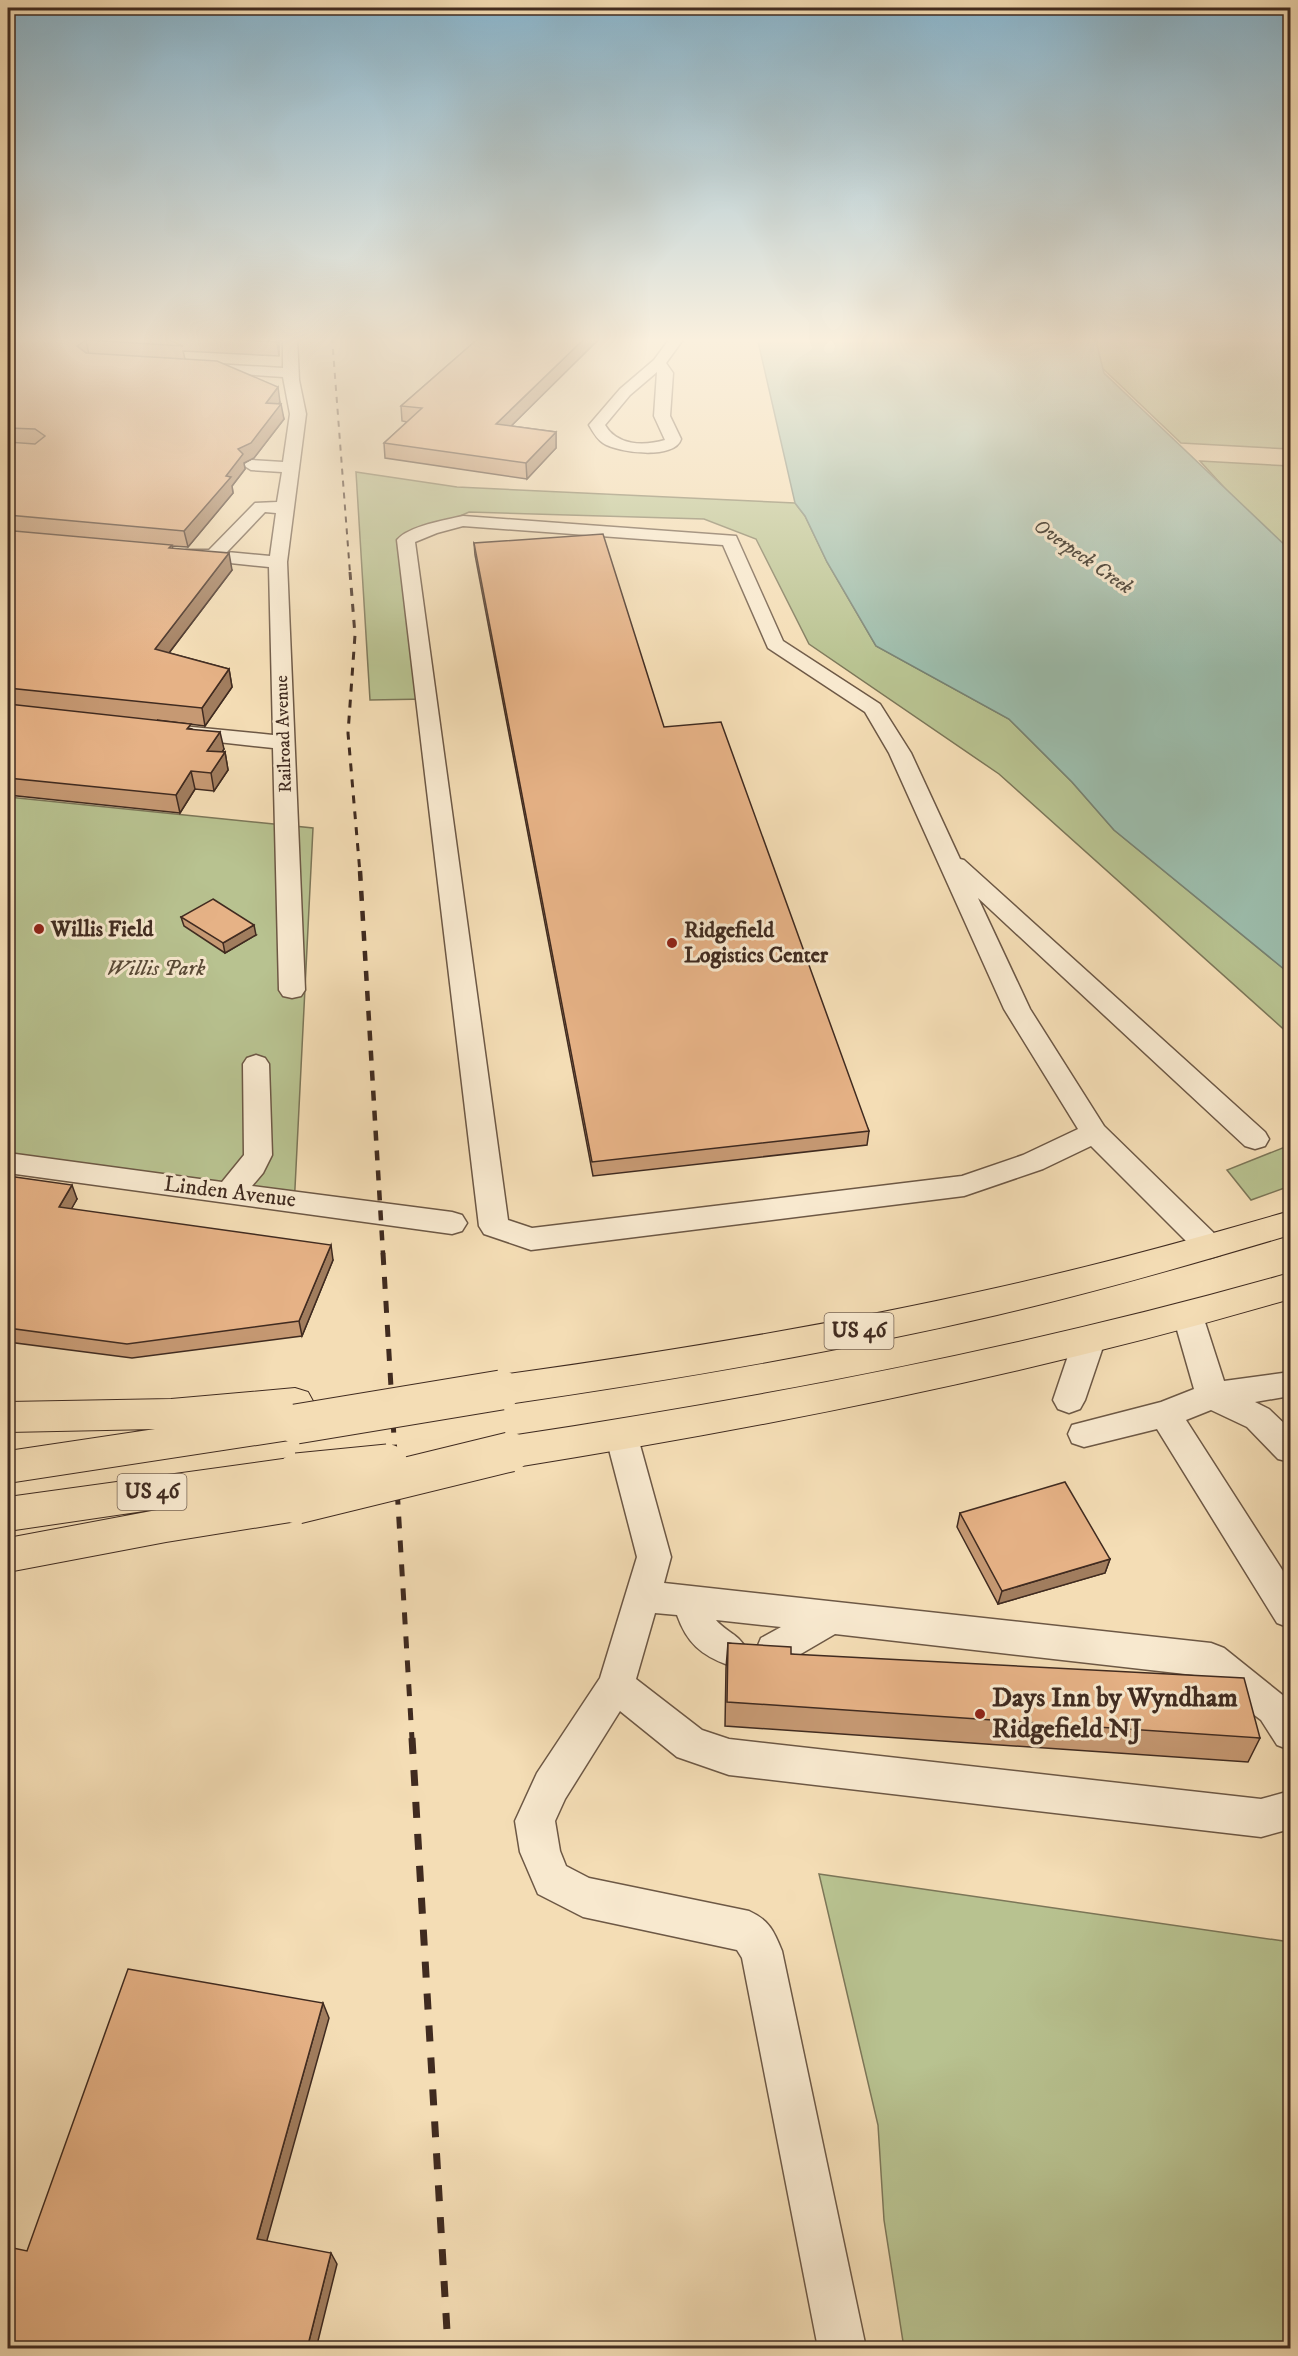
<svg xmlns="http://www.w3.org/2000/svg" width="1298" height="2356" font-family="'IM FELL DW Pica',serif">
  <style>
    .green { fill: #b8c290; stroke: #7c7658; stroke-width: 1.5 }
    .water { fill: #9cbcab; stroke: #778273; stroke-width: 1.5 }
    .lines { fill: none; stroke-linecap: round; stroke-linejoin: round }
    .minor-casing { stroke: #6d5845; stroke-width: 3 }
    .highway-casing { stroke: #402b20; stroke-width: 2 }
    .minor { fill: #f8e9cf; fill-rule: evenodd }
    .highway { fill: #f4ddb5; fill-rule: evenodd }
    .rail-far4 { stroke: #402b20; stroke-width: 2; stroke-dasharray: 6 6; stroke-linecap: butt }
    .rail-far3 { stroke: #402b20; stroke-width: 3; stroke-dasharray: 8 8; stroke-linecap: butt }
    .rail-far2 { stroke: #402b20; stroke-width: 4.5; stroke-dasharray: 10 10; stroke-linecap: butt }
    .rail-far1 { stroke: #402b20; stroke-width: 5; stroke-dasharray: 12 12; stroke-linecap: butt }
    .rail { stroke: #402b20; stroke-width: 7; stroke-dasharray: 16 16; stroke-linecap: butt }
    .highway-bridge-casing { stroke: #402b20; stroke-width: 41; stroke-linecap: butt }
    .highway-bridge { stroke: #f4ddb5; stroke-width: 39 }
    .wall { fill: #c69973; stroke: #402b20; stroke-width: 1.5 }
    .shaded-wall { fill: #a17d5e; stroke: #402b20; stroke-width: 1.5 }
    .building { fill: #e6b286; stroke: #402b20; stroke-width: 1.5 }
    .poi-dot { fill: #8f2418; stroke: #f8e9cf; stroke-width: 2 }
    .labels { text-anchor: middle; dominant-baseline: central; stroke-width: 6; stroke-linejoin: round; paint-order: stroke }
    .far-street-label { font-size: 18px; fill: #402b20; stroke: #f8e9cf }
    .far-water-label { font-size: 20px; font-style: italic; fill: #574f43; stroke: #f8e9cf }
    .shield { fill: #f8e9cf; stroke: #776454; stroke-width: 1.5 }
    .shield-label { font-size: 21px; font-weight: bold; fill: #402b20 }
    .poi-label { font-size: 22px; font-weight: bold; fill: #402b20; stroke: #f8e9cf; text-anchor: start }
    .park-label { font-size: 22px; font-style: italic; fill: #584936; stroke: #f8e9cf }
    .street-label { font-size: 22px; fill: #402b20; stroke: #f8e9cf }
    .near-poi-label { font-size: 27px; font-weight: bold; fill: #402b20; stroke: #f8e9cf; text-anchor: start }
  </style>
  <rect width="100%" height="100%" fill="#f4ddb5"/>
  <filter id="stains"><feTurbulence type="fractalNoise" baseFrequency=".00333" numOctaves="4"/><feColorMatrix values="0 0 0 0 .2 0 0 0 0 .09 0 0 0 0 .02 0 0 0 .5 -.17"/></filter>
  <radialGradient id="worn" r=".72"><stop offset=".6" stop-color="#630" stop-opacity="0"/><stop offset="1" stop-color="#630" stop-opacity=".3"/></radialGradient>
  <g class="green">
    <path d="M1097,337h193v112l-109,-6 -84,-80z"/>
    <path d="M1200,461l90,5v84l-29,-22z"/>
    <path d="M356,472l101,15 338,16 10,13 22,46 49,84 133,73 63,63 42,48 176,144v61l-291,-261 -190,-130 -53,-105 -52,-20 -235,-7 -63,28 21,159 -57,1z"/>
    <path d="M8,797l305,31 -19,380 -286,-41z"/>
    <path d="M1290,1145v41l-39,14 -24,-30z"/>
    <path d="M819,1874l471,68v406h-386l-20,-128 -6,-95z"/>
  </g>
  <path class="water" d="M757,337h338l9,36 186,177v424l-176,-144 -42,-48 -63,-63 -133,-73 -49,-84 -22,-46 -10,-13z"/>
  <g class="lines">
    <g class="minor-casing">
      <g id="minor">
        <path d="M283,337h14l2,43 7,34 -19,148 18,428 -4,6 -9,2 -9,-2 -4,-6 -6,-242 -91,-10 -7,-2 -4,-4 4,-4 7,-2 91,9 -4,-168 -77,-8 -6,-1 -3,-4 3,-4h23l46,-47 22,-1 5,-30 -31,-2 -8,-5 8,-5 32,2 7,-48 -7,-37 -86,-6 -7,-4 7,-4 86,5zM265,512l11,1 -6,43 -43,-4z"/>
        <path d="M671,337h14l-19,26 7,10 -3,43 11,23c-6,21 -63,14 -78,4 -6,-4 -10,-11 -14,-18l31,-36 34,-29zM657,372l-3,44 11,24c-21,6 -48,6 -60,-15l25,-30z"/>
        <path d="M463,516l273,20 47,105 97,63 31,49 49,106 4,1 301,272 4,7 -4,7 -10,3 -10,-3 -267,-248 52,111 74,117 116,113 5,8 -5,8 -10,3 -10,-3 -109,-109 -48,23 -79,27 -433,54 -47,-16 -5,-8 -82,-686c11,-14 49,-20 66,-24zM463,526l260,19 45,103 97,64 24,41 115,256 74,120 -55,26 -61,21 -430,52 -24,-8 -93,-678 22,-9z"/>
        <path d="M256,1055l9,3 4,6 3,91 -9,18 -11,13 200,26 10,3 5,8 -5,8 -10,3 -444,-61v-20l214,29 22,-27 -1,-91 4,-6z"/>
        <path d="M1188,1304l11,4 4,8 21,65 66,-9v24l-35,6 14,7 21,20v33l-12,-3 -31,-32 -36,-17 -25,10 104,162v46l-13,-5 -120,-194 -73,18 -12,-4 -4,-9 4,-9 89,-23 33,-13 -21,-73 4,-8z"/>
        <path d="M1089,1329l11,3 5,9 -20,59 -5,9 -11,4 -11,-4 -5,-9 20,-59 5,-9z"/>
        <path d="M621,1421l12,4 4,9 34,123 -7,26 547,60 13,5 66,53v49l-13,-5 -16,-25 -58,-44 -368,-42 -48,28 -13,4 -13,-4 -5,-12 5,-12 20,-11 -65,-7c10,12 23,14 30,29l-5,12 -13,4c-27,-10 -41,-22 -51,-50l-22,-2 -19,66 66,51 27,9 532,60 29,-8v38l-29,8 -532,-62 -52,-18 -57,-46 -55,88 -10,22 5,30 6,15 23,12 160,33c20,9 25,20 33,40l84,397h-48l-76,-390 -5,-8 -154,-33 -45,-23 -18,-42 -5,-31 22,-48 63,-95 37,-121 -32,-123 4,-9z"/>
      </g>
    </g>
    <g class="highway-casing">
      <g id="highway">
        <path d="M1290,1211v24c-97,29 -194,57 -293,80 -164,38 -330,66 -496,90l-13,-5 -6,-10 6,-10 13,-5c166,-23 331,-50 495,-87 99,-22 197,-49 294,-77z"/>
        <path d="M1290,1273v26c-256,75 -516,127 -780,169l-14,-5 -5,-11 5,-11 14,-5c264,-40 523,-90 780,-163z"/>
        <path d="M295,1388l13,4 6,11 -5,10 6,11 -6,11 -13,4 -288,44v-32l147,-22 -147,3v-30l163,-3z"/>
        <path d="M297,1457l14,5 5,11 -5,11 -12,4 12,4 6,12 -6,12 -14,5 -131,21 -158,30v-34l170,-32 -170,25v-34z"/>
      </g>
    </g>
    <use href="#minor" class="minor"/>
    <use href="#highway" class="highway"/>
    <path class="rail-far4" d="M332,337l18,236"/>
    <path class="rail-far3" d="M350,572l5,63 -7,98 12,140"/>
    <path class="rail-far2" d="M360,871l23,383"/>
    <path class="rail-far1" d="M383,1253l29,486"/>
    <path class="rail" d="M412,1738l36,610"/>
    <g class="highway-bridge-casing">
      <g id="highway-bridge">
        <path d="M296,1424l205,-34"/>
        <path d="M297,1473l91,-9"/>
        <path d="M297,1504l213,-52"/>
      </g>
    </g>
    <use href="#highway-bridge" class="highway-bridge"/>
  </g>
  <g class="wall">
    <path d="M8,337h271v19l-96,-5 2,8 95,43 -1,2 5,15 -30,39 -10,5 1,6 -13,17 1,7 -45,54 -16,-1 1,3 59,21 -63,83 60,16 3,18 -27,39 -48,-6 35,9 32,20 -2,3h3l3,18 -14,21 -19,-2 -15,24 -172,-18v-258l5,-6h-5z"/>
    <path d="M480,337h121l-90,89 45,6v16l-29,31 -142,-21 -1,-15 23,-21 -5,-1 -1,-15z"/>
    <path d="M474,543l190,184 205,404 -2,14 -274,31 -118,-621z"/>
    <path d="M181,917l75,18 -31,18 -41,-27z"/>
    <path d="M8,1176l69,23 -6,10 262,51 -31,76 -170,22 -124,-16z"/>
    <path d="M960,1513l150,46 -5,14 -107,31 -41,-77z"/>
    <path d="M728,1643l63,11 469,84 -12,24 -523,-36 1,-58z"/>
  </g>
  <g class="shaded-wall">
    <path d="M277,337h2v19l-2,-14z"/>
    <path d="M586,337h15l-104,103 -1,-16z"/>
    <path d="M86,340l3,15 -12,-9z"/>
    <path d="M278,387l2,15 -12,16 -2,-15z"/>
    <path d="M281,404l3,15 -30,39 -10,5 1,6 -13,17 1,7 -45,54 -4,-16 42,-55 12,-27z"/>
    <path d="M556,432v16l-29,31 -1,-16z"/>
    <path d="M229,553l3,17 -73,96 -4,-17z"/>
    <path d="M229,669l3,18 -27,39 -3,-18z"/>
    <path d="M220,732l4,17 -13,19 -4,-17z"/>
    <path d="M225,752l3,18 -14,21 -3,-18z"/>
    <path d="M191,771l4,18 -15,24 -4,-18z"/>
    <path d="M254,925l2,10 -31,18 -2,-10z"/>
    <path d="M72,1185l5,14 -13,23 -5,-15z"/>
    <path d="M331,1245l2,15 -31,76 -3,-15z"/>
    <path d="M1110,1559l-5,14 -107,31 4,-13z"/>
    <path d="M323,2003l6,15 -65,233 -7,-12z"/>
    <path d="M331,2253l6,11 -21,85h-9z"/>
  </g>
  <g class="building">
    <path d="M8,337h154l21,9 -97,-6 -9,6 9,7 131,8 61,26 -12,16 15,1 -30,39 -13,6 5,5 -17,22 5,1 -47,54 -176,-16v-73l27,2 10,-8 -10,-7 -27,-1z"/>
    <path d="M185,337h92v5z"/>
    <path d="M480,337h106l-90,87 60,8 -30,31 -142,-20 38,-35 -21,-2z"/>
    <path d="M14,531l158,14 -3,3 60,5 -74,96 74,20 -27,39 -194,-20v-151z"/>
    <path d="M603,534l61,193 57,-5 148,409 -277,31 -118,-619z"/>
    <path d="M8,704l183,20 -4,5 33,3 -13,19 18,1 -14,21 -20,-2 -15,24 -168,-17z"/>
    <path d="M213,899l41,26 -31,18 -42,-26z"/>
    <path d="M8,1176l64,9 -13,22 272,38 -32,76 -172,23 -119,-16z"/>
    <path d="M1065,1482l45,77 -108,32 -42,-78z"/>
    <path d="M728,1643l63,4v7l453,24 16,60 -533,-36z"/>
    <path d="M128,1969l195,34 -66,236 74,14 -24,96h-299v-102l19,4z"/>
  </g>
  <linearGradient id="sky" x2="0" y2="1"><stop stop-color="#89b7d0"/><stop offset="0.51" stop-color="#faf0de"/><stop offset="1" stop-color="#faf0de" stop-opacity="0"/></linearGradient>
  <rect width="1298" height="667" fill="url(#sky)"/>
  <g class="poi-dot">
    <circle cx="39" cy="929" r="6"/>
    <circle cx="672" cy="943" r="6"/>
    <circle cx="980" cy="1714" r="6"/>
  </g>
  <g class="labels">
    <g class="far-street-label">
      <text transform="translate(284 734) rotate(-92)">Railroad Avenue</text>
    </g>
    <g class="far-water-label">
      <text transform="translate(1083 557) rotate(35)">Overpeck Creek</text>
    </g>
    <g class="shield">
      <rect x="824.5" y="1313" width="69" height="36" rx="4.5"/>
      <rect x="117.5" y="1474" width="69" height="36" rx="4.5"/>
    </g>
    <g class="shield-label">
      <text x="859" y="1331">US 46</text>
      <text x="152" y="1492">US 46</text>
    </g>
    <g class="poi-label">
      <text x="51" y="929">Willis Field</text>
      <text x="684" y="930">Ridgefield<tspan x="684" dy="25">Logistics Center</tspan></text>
    </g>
    <g class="park-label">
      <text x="156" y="968">Willis Park</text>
    </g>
    <g class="street-label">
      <text transform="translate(230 1192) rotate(7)">Linden Avenue</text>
    </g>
    <g class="near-poi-label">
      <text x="992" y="1698">Days Inn by Wyndham<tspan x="992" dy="31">Ridgefield NJ</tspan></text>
    </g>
  </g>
  <rect width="1298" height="2356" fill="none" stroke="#f4ddb5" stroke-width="30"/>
  <rect x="9" y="9" width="1280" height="2338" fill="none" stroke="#402b20" stroke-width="3"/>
  <rect x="15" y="15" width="1268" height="2326" fill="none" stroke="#402b20" stroke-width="1.5"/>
  <rect width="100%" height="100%" filter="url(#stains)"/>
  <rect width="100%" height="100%" fill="url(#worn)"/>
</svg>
